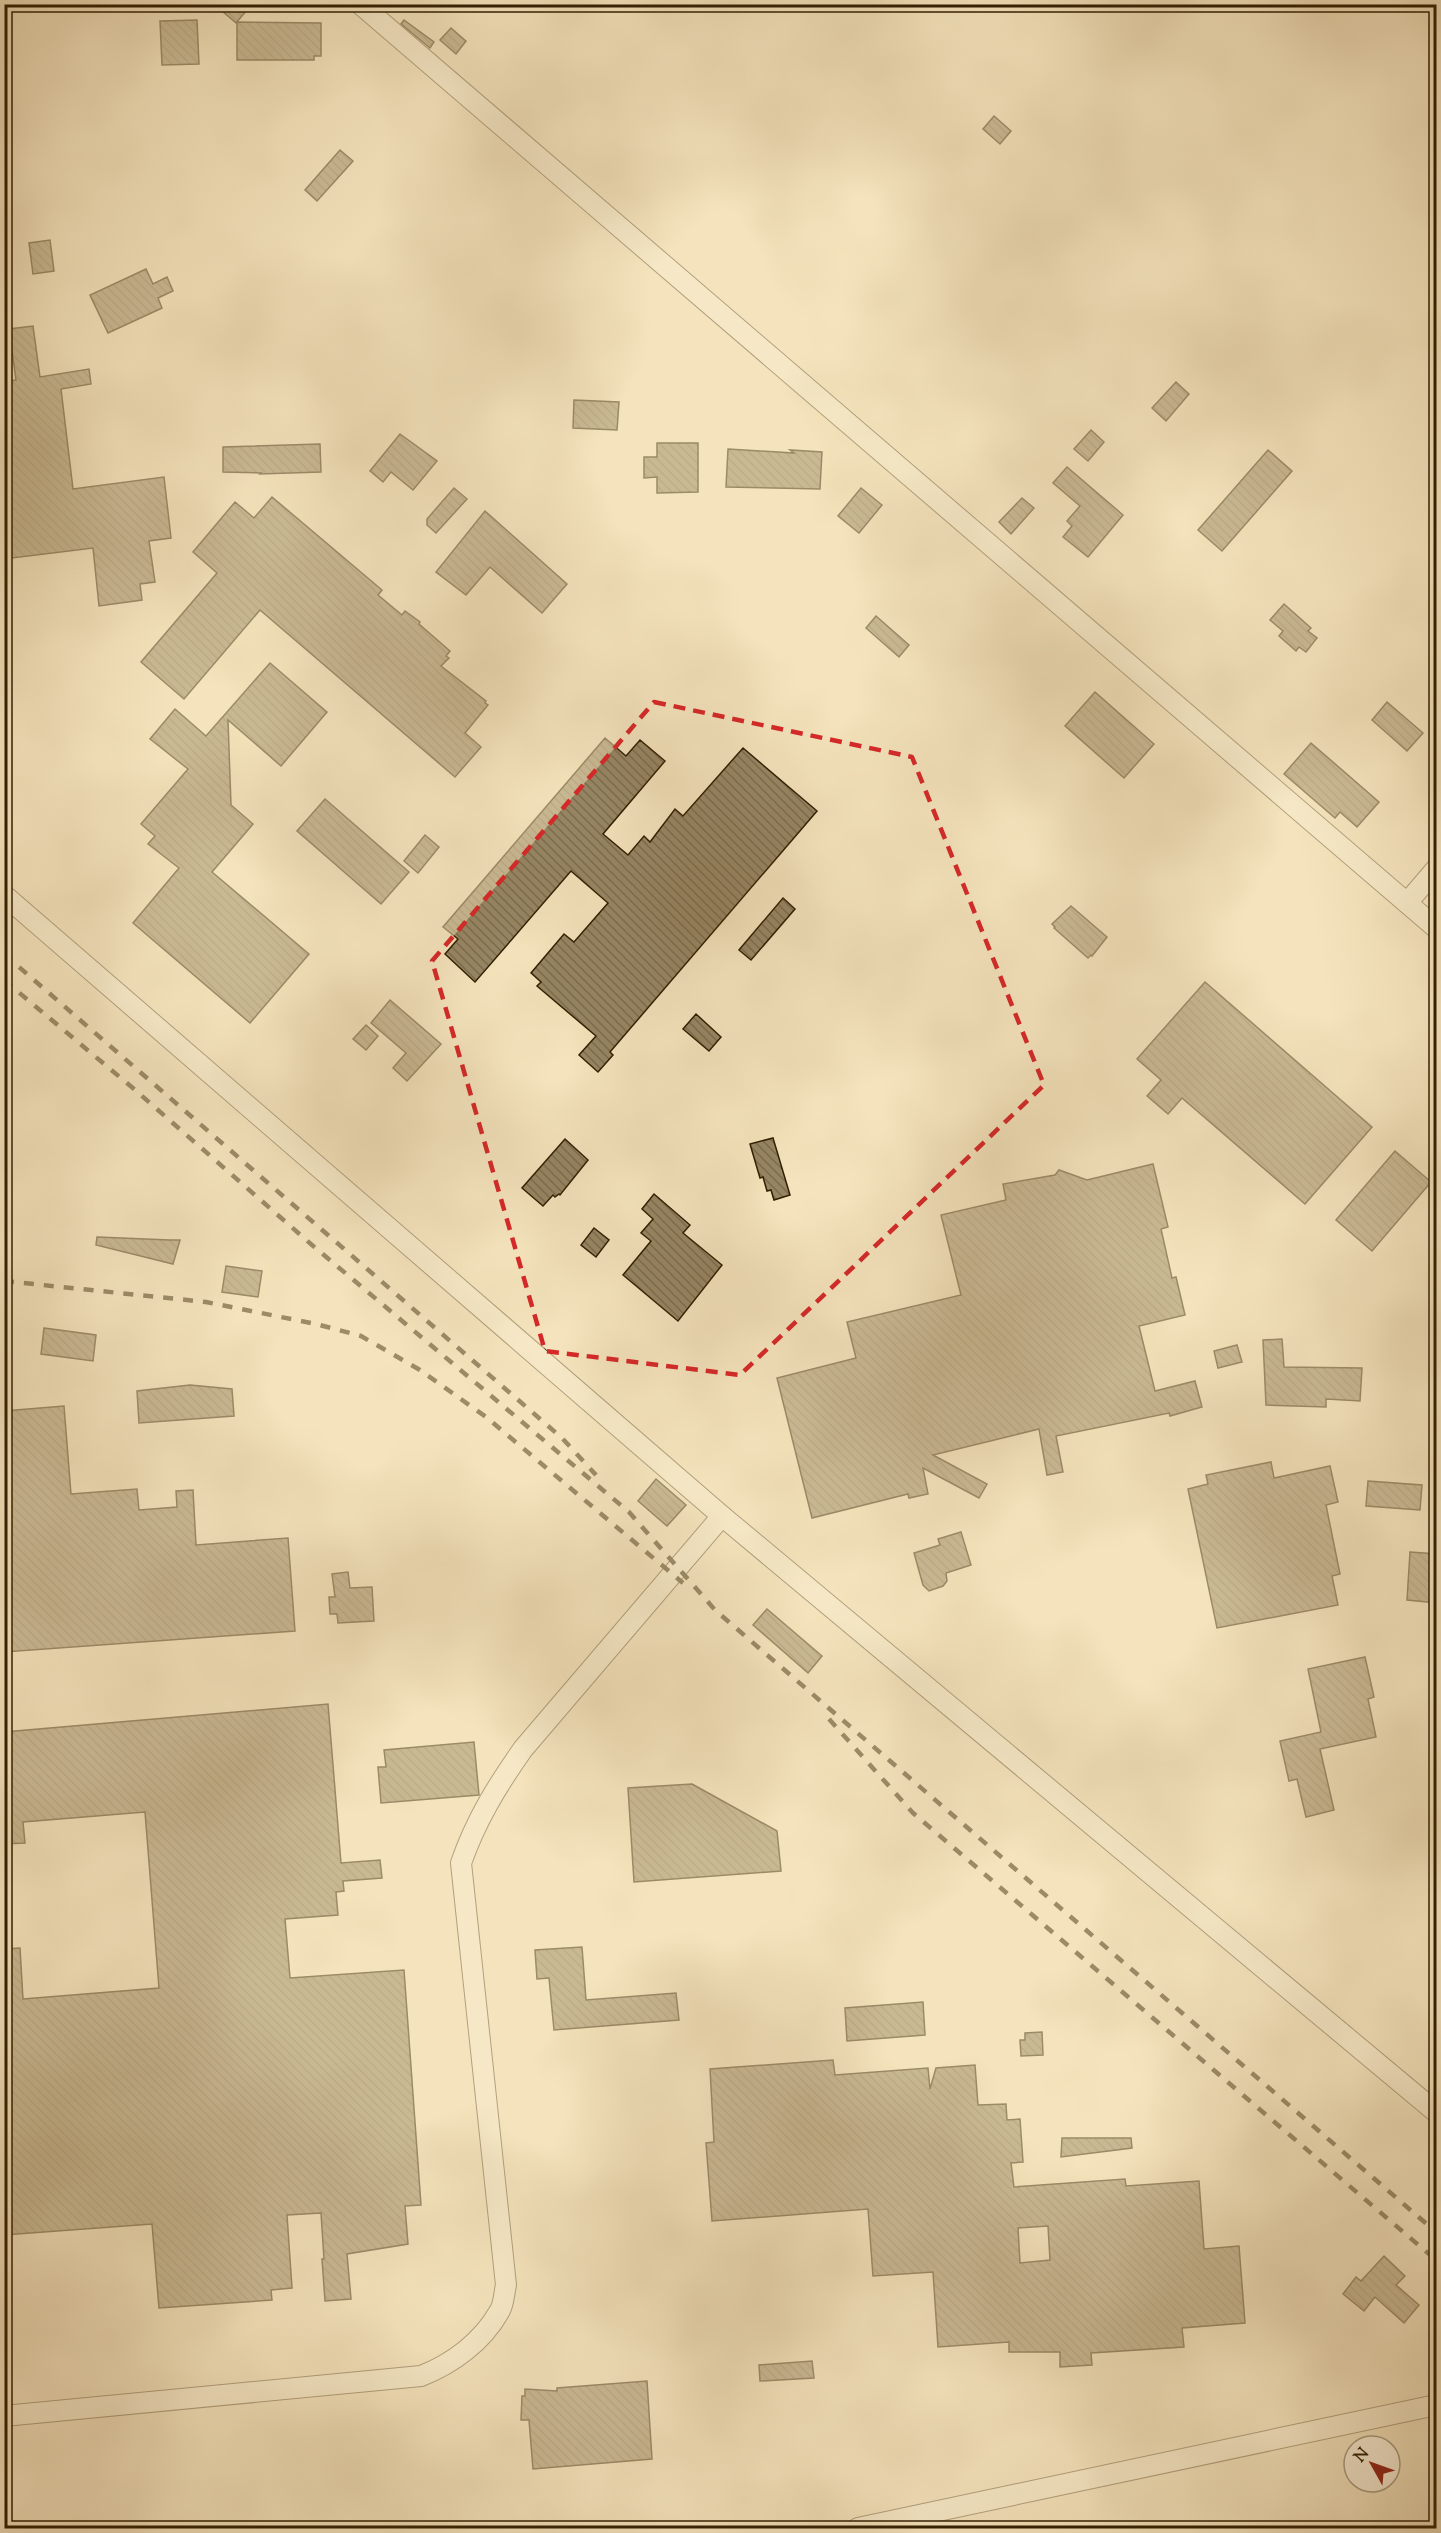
<svg xmlns="http://www.w3.org/2000/svg" width="1441" height="2533" font-family="'Sorts Mill Goudy',serif">
  <style>
    .building { fill: url(#building-back-hatch); stroke: #311f02; stroke-width: 1.5; fill-rule: evenodd }
    .lines { fill: none; stroke-linecap: round; stroke-linejoin: round }
    .minor-casing { stroke: #625030; stroke-width: 22 }
    .minor { stroke: #f8edd3; stroke-width: 20 }
    .rail { stroke: #311f02; stroke-width: 4.5; stroke-dasharray: 10 10; stroke-linecap: butt }
    .marked { fill: none; stroke: #d62828; stroke-width: 4.5; stroke-dasharray: 12 8; stroke-linejoin: round }
  </style>
  <defs>
    <pattern id="building-back-hatch" width="6" height="6" patternUnits="userSpaceOnUse" patternTransform="scale(1.5)"><rect width="6" height="6" fill="#968563"/><path d="M-1 5l2 2M0 0l6 6M5-1l2 2" fill="none" stroke="#7b6c4f"/></pattern>
  </defs>
  <rect width="100%" height="100%" fill="#f4e3bc"/>
  <filter id="stains"><feTurbulence type="fractalNoise" baseFrequency=".00333" numOctaves="4"/><feColorMatrix values="0 0 0 0 .2 0 0 0 0 .09 0 0 0 0 .02 0 0 0 .5 -.17"/></filter>
  <radialGradient id="worn" r=".72"><stop offset=".6" stop-color="#630" stop-opacity="0"/><stop offset="1" stop-color="#630" stop-opacity=".3"/></radialGradient>
  <g class="building">
    <path d="M214,4h38l-16,19z"/>
    <path d="M197,20l2,44 -37,1 -2,-44z"/>
    <path d="M404,20l30,22 -4,6 -29,-24z"/>
    <path d="M237,22l84,1v33h-7v4h-77z"/>
    <path d="M451,28l15,13 -10,13 -16,-14z"/>
    <path d="M994,116l17,15 -11,13 -17,-15z"/>
    <path d="M340,150l13,11 -36,40 -12,-11z"/>
    <path d="M50,240l4,31 -21,3 -4,-31z"/>
    <path d="M146,269l7,15 14,-7 6,14 -15,7 4,10 -54,25 -18,-38z"/>
    <path d="M33,326l7,51 49,-8 2,15 -30,5 12,100 91,-12 7,61 -22,3 6,41 -15,2 2,16 -43,6 -6,-58 -89,11v-178l12,-1 -7,-51z"/>
    <path d="M1176,382l13,12 -23,27 -14,-13z"/>
    <path d="M574,400l45,2 -2,28 -44,-2z"/>
    <path d="M1091,430l13,12 -16,19 -14,-12z"/>
    <path d="M400,434l37,27 -24,29 -22,-18 -8,10 -13,-11z"/>
    <path d="M657,443h41v49l-41,1v-16l-13,1v-21h13z"/>
    <path d="M320,444l1,28 -61,2 1,-1 -38,-1v-25z"/>
    <path d="M728,449l66,4 -4,-3 32,2 -2,37 -94,-2z"/>
    <path d="M1268,450l24,21 -70,80 -24,-21z"/>
    <path d="M1067,467l56,48 -35,42 -25,-20 9,-11 -5,-5 13,-15 -27,-23z"/>
    <path d="M454,488l13,11 -31,34 -9,-8v-6z"/>
    <path d="M861,488l21,17 -23,28 -21,-17z"/>
    <path d="M272,497l110,93 -4,5 24,20 3,-4 15,11 -1,2 31,27 -4,5 3,2 -8,8 45,35 -1,2 3,2 -23,28 16,14 -26,30 -195,-167 -76,89 -43,-37 76,-89 -24,-21 42,-50 19,16z"/>
    <path d="M1022,498l12,10 -23,26 -12,-12z"/>
    <path d="M485,511l82,73 -25,29 -52,-46 -24,28 -30,-23z"/>
    <path d="M1284,604l27,24 -3,3 9,7 -11,14 -7,-5 -3,4 -17,-15 4,-5 -13,-11z"/>
    <path d="M876,616l33,29 -10,12 -33,-29z"/>
    <path d="M270,663l57,49 -46,54 -53,-46 3,85 22,19 -41,48 97,82 -59,69 -117,-100 46,-55 -31,-24 7,-8 -14,-12 47,-55 -38,-30 25,-30 31,27z"/>
    <path d="M1095,692l59,52 -30,34 -59,-52z"/>
    <path d="M1387,702l36,31 -16,18 -35,-31z"/>
    <path d="M605,738l21,18 14,-16 25,21 -62,73 25,21 16,-19 6,6 25,-33 8,7 60,-68 74,63 -207,241 3,3 -15,17 -19,-17 17,-19 -59,-50 4,-4 -10,-9 33,-39 10,8 34,-39 -37,-32 -96,111 -30,-28 13,-15 -15,-12z"/>
    <path d="M1311,743l68,59 -22,25 -17,-15 -5,6 -51,-44z"/>
    <path d="M325,799l84,73 -28,32 -84,-73z"/>
    <path d="M425,835l14,12 -21,26 -14,-12z"/>
    <path d="M783,898l12,11 -44,51 -12,-10z"/>
    <path d="M1071,906l36,31 -15,19 -1,-1 -3,3 -34,-30 1,-1 -3,-3z"/>
    <path d="M1205,982l167,145 -67,77 -123,-106 -14,16 -21,-18 14,-16 -24,-21z"/>
    <path d="M390,1000l51,44 -34,37 -14,-13 13,-15 -35,-30z"/>
    <path d="M696,1014l25,23 -12,14 -26,-22z"/>
    <path d="M366,1025l12,11 -12,14 -13,-11z"/>
    <path d="M773,1138l17,57 -16,5 -3,-10 -4,1 -4,-14 -3,1 -10,-34z"/>
    <path d="M565,1139l23,21 -28,35 -1,-1 -4,3 -2,-2 -10,11 -21,-18z"/>
    <path d="M1395,1151l36,31 -59,69 -36,-31z"/>
    <path d="M1153,1164l15,63 -7,2 11,49 4,-1 9,38 -46,11 16,65 40,-10 7,26 -32,9 -1,-3 -113,23 7,36 -16,3 -8,-46 -106,26 54,29 -8,14 -56,-30 5,26 -19,4 -1,-4 -96,24 -35,-140 79,-20 -9,-36 114,-27 -20,-80 65,-15 -3,-16 52,-9 4,-5 28,10z"/>
    <path d="M654,1194l36,31 -7,8 39,32 -44,56 -55,-46 28,-34 -10,-8 12,-14 -11,-10z"/>
    <path d="M594,1228l15,12 -13,17 -15,-12z"/>
    <path d="M97,1237l73,3h10l-7,24 -77,-19z"/>
    <path d="M226,1266l36,5 -4,26 -36,-5z"/>
    <path d="M44,1328l52,7 -3,26 -52,-7z"/>
    <path d="M1282,1339l2,28 78,1 -2,33 -34,-2v8l-60,-2 -3,-65z"/>
    <path d="M1237,1345l5,17 -24,6 -4,-17z"/>
    <path d="M190,1385l42,4 2,27 -95,7 -2,-32z"/>
    <path d="M64,1406l7,88 66,-5 2,21 38,-3 -1,-16 17,-1 3,55 92,-7 7,93 -291,21v-241z"/>
    <path d="M1271,1462l3,16 56,-12 8,36 -12,3 14,69 -8,2 6,29 -121,23 -29,-139 20,-5 -2,-9z"/>
    <path d="M656,1479l30,26 -19,21 -29,-25z"/>
    <path d="M1368,1481l54,4 -2,25 -54,-4z"/>
    <path d="M961,1532l10,33 -25,8 1,8 -4,5 -14,5 -6,-6 -9,-32 26,-8 -2,-6z"/>
    <path d="M1410,1552l27,2v49l-30,-3z"/>
    <path d="M348,1572l2,16 22,-1 2,34 -36,2 -1,-9h-7l-1,-17h6l-3,-23z"/>
    <path d="M767,1609l55,47 -14,17 -55,-48z"/>
    <path d="M1365,1657l9,40 -6,2 8,38 -56,12 14,61 -28,7 -9,-38 -8,2 -9,-40 41,-9 -13,-63z"/>
    <path d="M328,1704l13,159 39,-3 2,18 -39,3 1,10 -8,1 2,23 -53,4 5,59 114,-8 17,235 -16,1 3,38 -61,10 4,45 -26,2 -3,-42h2l-3,-46 -34,2 5,73 -21,2 1,10 -113,8 -7,-84 -148,11v-286l16,-1 3,51 136,-11 -14,-176 -122,10 2,21 -21,1v-112z"/>
    <path d="M474,1742l5,53 -98,8 -3,-36h8l-2,-17z"/>
    <path d="M692,1784l85,47 4,40 -147,11 -6,-94z"/>
    <path d="M582,1947l4,53 90,-7 3,27 -125,10 -5,-52 -12,1 -2,-29z"/>
    <path d="M923,2002l2,33 -78,6 -2,-33z"/>
    <path d="M1042,2032l1,23 -22,1 -1,-16h5v-7z"/>
    <path d="M833,2060l2,15 93,-7 2,21 6,-21 39,-3 3,40 28,-1 1,16 13,-1 3,43 -12,1 3,24 111,-8 1,7 73,-5 5,68 35,-3 6,77 -63,5 2,19 -93,6 1,12 -32,2v-15h-51v-10l-71,5 -5,-75 -60,4 -5,-67 -156,12 -6,-78 8,-1 -4,-73zM1048,2226l2,34 -30,3 -2,-35z"/>
    <path d="M1062,2138h69l1,10 -71,9z"/>
    <path d="M1384,2256l21,20 -9,9 23,20 -15,18 -29,-26 -11,14 -21,-17 13,-17 5,4z"/>
    <path d="M812,2361l2,17 -54,3 -1,-16z"/>
    <path d="M647,2381l5,78 -119,10 -4,-49h-8l1,-24h3v-7l32,2v-3z"/>
  </g>
  <g class="lines">
    <g class="minor-casing">
      <g id="minor">
        <path d="M360,4l1076,924"/>
        <path d="M4,895l718,621 714,596"/>
        <path d="M1407,903l29,-34"/>
        <path d="M4,2416l417,-40c31,-12 61,-34 78,-64 5,-7 5,-19 7,-27l-45,-422c15,-43 36,-77 62,-114l199,-233"/>
        <path d="M858,2528l578,-123"/>
      </g>
    </g>
    <use href="#minor" class="minor"/>
    <g class="rail">
      <path d="M4,954l558,484 34,37"/>
      <path d="M4,980l130,109 178,156 317,267 86,98 721,622"/>
      <path d="M4,1281l202,21 110,22 45,12 59,34 66,47 197,166"/>
      <path d="M829,1719l84,94 523,447"/>
    </g>
  </g>
  <path d="M0 0H1441V2533H0ZM654,702l258,55 132,328 -304,290 -195,-24 -113,-390z" fill="#f4e3bc" fill-opacity=".55" fill-rule="evenodd"/>
  <path class="marked" d="M654,702l258,55 132,328 -304,290 -195,-24 -113,-390z"/>
  <rect width="1441" height="2533" fill="none" stroke="#f4e3bc" stroke-width="24"/>
  <rect x="6" y="6" width="1429" height="2521" fill="none" stroke="#311f02" stroke-width="3"/>
  <rect x="12" y="12" width="1417" height="2509" fill="none" stroke="#311f02" stroke-width="1.5"/>
  <g transform="translate(1372 2464) rotate(310)"><circle r="28" fill="#f8edd3" stroke="#a89b7f" stroke-width="1.5"/>
  <path d="M0-4.5L10 22L0 15L-10 22Z" fill="#8f2418"/>
  <text y="-9" font-size="16" font-weight="bold" text-anchor="middle" fill="#311f02">N</text>
  </g>
  <rect width="100%" height="100%" filter="url(#stains)"/>
  <rect width="100%" height="100%" fill="url(#worn)"/>
</svg>
